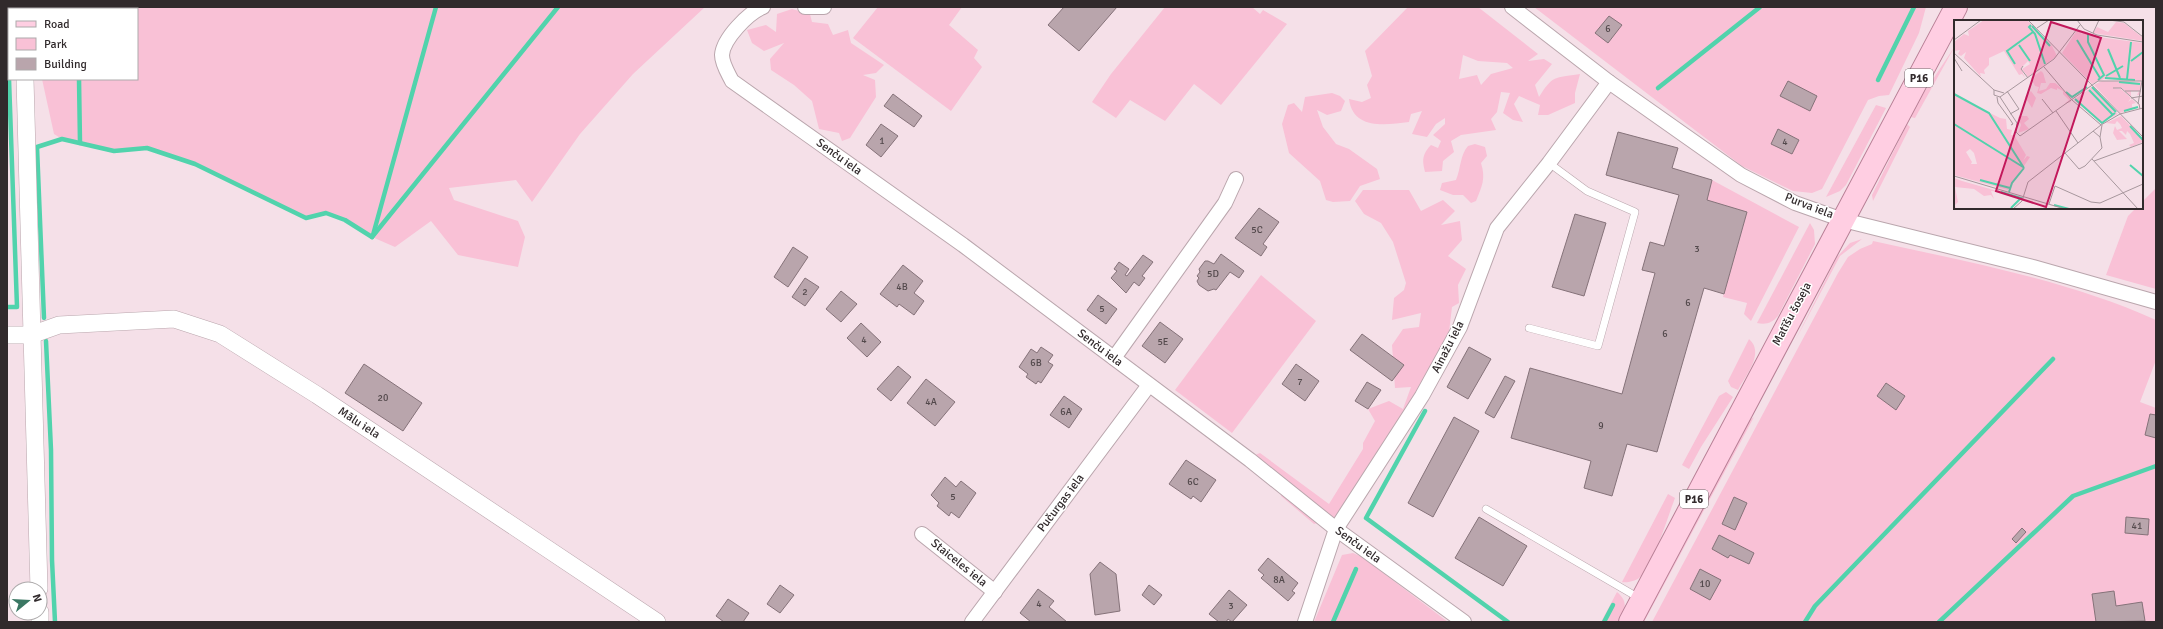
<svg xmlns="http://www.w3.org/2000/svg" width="2163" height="629" font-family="Signika,sans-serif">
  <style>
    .green { fill: #f9c1d6; fill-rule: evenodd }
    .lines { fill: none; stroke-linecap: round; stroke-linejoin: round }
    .stream { stroke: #51d3ac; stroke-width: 4.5 }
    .building { fill: #b9a5ac; stroke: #857279 }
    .service-casing { stroke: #baa6ad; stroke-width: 8 }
    .minor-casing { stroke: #baa6ad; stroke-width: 16 }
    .tertiary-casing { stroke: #baa6ad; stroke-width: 18 }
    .primary-casing { stroke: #b77f95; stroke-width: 24 }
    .service { stroke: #fff; stroke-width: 7 }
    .minor { stroke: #fff; stroke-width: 14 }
    .tertiary { stroke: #fff; stroke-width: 17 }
    .primary { stroke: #ffcee2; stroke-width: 22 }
    .labels { text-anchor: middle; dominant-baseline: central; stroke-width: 3; stroke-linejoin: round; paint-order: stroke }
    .number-label { font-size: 10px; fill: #53494c }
    .shield { fill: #fff; stroke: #6f6a6b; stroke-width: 1 }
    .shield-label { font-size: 11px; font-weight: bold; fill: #312a2c }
    .street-label { font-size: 12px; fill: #312a2c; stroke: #fff }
    .inset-river { fill: none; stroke: #51d3ac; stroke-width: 2 }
    .inset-road { fill: none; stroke: #a7979d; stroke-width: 1 }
    .view { fill: #c2185b; fill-opacity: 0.15; stroke: #c2185b; stroke-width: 2 }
    .inset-edge { fill: none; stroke: #312a2c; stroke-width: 2 }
  </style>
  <rect width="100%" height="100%" fill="#f5e0e8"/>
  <g class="green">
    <path d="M31,7h674l-72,67 -53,60 -48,68 -16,-22 -67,8 5,12 64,21 7,16 -7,30 -60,-12 -27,-34 -36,26 -23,-10 -27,-17 -19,-7 -20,5 -111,-54 -48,-16 -33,3 -52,-12 -8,-5 -12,-55h95v-70h-106z"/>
    <path d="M878,7h84l-13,18 29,25 -4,8 8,9 -31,44 -98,-73z"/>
    <path d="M1165,7h87l8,7 3,-4 24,14 -66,81 -27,-21 -29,37 -35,-21 -14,18 -24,-16 19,-28z"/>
    <path d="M1408,7h70l60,47 -10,7 16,-2 8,5 -17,21 4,12c14,-22 15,-19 41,-23l-5,19v10l-27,12h-10l2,-10 -21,-9 -5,8 9,18 -10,-2 -10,-7 7,-20 -9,-1 -4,20 -6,7 5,11 -35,5 -10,6 3,11 -11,9 -1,10 -17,1c-3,-11 -3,-18 6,-27l7,3 3,-7 -8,-6 12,-11v-6l-9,6 -9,13 -15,-3 10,-23 -11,3 -2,8c-24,3 -56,8 -60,-23l13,3 9,-4 -4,-13 5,-9 -7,-25zM1463,55l15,6 29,2 6,5 -22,6 -10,11 -4,-10 -18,4z"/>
    <path d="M1534,7h392l-7,26 -30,62 -10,1 -11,4 -46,89 -10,4 -19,-2 -51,-25z"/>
    <path d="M792,9l18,5 2,8 16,2 5,11 15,-5 3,13 33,22 -8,8 -13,2 12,5 1,17 -26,41 -8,3 -3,-8 -20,-4 -7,-28 -18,-16 -23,-15 -1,-11 14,-16 -20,8 -12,-8 -5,-13 19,-5 10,7 1,-18z"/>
    <path d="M1955,46l-40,72 -5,-1 9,-17z"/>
    <path d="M1332,93l8,3 5,5 -4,10 -14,4 -10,-5 6,17 13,17 13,5 28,20 3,10 -20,7 -10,15 -17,1 -7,-2 -6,-19 -31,-28 -7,-29 6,-19 6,-2 8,9 3,-15z"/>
    <path d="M1876,105l10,3 -40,77 -6,6 -14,6z"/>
    <path d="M1907,124l3,3 -37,74 -1,-6z"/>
    <path d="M1475,144l10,3 2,9 -6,7c5,16 1,23 -5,38l-5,2 -8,-8h-10l-13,-5 2,-7 14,-3c5,-12 4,-25 12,-34z"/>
    <path d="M1712,180l87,47 -48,94 -7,-7 3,-11 -24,-6 24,-85 -40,-12z"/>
    <path d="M2156,188v101l-50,-14 22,-59 8,-8h6v-6z"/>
    <path d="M1363,190h46l12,21 22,-11 12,11 -14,14 19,-4 2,19 -14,16 18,13 -8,16 1,18 -7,4 -3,25 -99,181 -36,11 -33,-28 -1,-21 -11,-7 -14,5 -15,-12 20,-8 69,51 34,-55v-6l12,-22 -7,-12 21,-8 14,8 8,-22 -16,1 -3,-43 11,-16 16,-2 2,-14 -29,7 2,-22 10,-8 2,-7 -13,-41 -12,-19 -17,-9 -9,-13z"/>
    <path d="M1810,223l4,7 1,14 -37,72c-6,7 -12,9 -21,7z"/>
    <path d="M1862,239l-22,17 -46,87 43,-86 13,-14z"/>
    <path d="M1873,241c95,21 194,39 283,79v40l-16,42 16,6v214h-504l186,-349 10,-16 12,-8 12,-5z"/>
    <path d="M1261,275l55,46 -84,112 -57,-43z"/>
    <path d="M1749,339c16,14 -3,36 -11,51l-7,-3 -3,-6z"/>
    <path d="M1726,392l7,5 -32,50 -12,22 -7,-4 37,-69z"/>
    <path d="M1754,417l-110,205h-3l109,-202z"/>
    <path d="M1668,494l7,4c-7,18 -22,69 -36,80 -4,3 -12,5 -17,4z"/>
    <path d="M1353,553l9,4 86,65h-134l28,-67z"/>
    <path d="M1617,592c12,10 8,18 2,30h-18z"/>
  </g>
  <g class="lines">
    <g class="stream">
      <path d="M76,7l1,2"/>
      <path d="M8,61l1,16"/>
      <path d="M79,79l1,64"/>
      <path d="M1878,80l36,-73"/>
      <path d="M1658,88l102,-81"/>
      <path d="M373,235l63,-228"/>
      <path d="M372,237l186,-230"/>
      <path d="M7,307h10l-8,-228"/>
      <path d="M44,318l-7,-171 25,-8 52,12 33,-3 48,16 111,54 20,-5 19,7 27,17"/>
      <path d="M46,341l5,109 1,110 3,62"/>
      <path d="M1425,411l-59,107 142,104"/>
      <path d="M1333,622l23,-53"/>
      <path d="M1604,622l9,-17"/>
      <path d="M1805,622l10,-16 238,-247"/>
      <path d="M1939,622l134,-126 83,-30"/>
    </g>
  </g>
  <g class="building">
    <path d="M1064,7h53l-38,44 -31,-26z"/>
    <path d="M1609,16l13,9 -14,18 -13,-10z"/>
    <path d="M1788,81l29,15 -7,15 -30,-15z"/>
    <path d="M893,94l29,22 -8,11 -30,-21z"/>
    <path d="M881,124l17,12 -17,21 -15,-12z"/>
    <path d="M1778,129l21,11 -7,14 -21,-10z"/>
    <path d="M1618,132l60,16 -6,20 40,12 -5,20 40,12 -23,82 -20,-6 -47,164 -30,-8 -15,52 -28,-8 7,-27 -80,-23 19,-70 92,26 33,-121 -13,-3 8,-28 14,4 15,-51 -73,-20z"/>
    <path d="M1259,208l20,14 -16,22 4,3 -6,9 -26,-18z"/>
    <path d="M1575,214l31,9 -22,73 -32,-9z"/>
    <path d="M793,247l15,10 -20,30 -14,-10z"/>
    <path d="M1221,254l23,17 -5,7 -9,-6 -14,18 -2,-1 -6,2 -9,-6 -2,-4 2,-3 -2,-2 3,-4 -1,-3 6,-8h3l6,3z"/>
    <path d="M1143,255l10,7 -11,14 3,2 -6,8 -5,-4 -8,11 -15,-15 6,-7 -3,-2 5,-7 10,7 -4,6 2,1z"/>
    <path d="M903,265l20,16 -9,12 10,8 -10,14 -15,-11 -2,3 -17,-13z"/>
    <path d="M805,278l14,9 -14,19 -13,-9z"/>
    <path d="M841,291l16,13 -16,18 -15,-13z"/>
    <path d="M1098,295l19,14 -11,15 -19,-14z"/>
    <path d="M1160,322l23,17 -18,24 -23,-17z"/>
    <path d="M861,323l20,19 -14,15 -20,-19z"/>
    <path d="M1362,334l42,31 -12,16 -42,-31z"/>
    <path d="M1041,347l12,8 -5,7 5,3 -12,18 -3,-2 -2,3 -10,-7 2,-3 -9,-7 12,-18 6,4z"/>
    <path d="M1469,347l22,12 -23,40 -21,-12z"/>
    <path d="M364,364l58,39 -19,28 -58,-38z"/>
    <path d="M1296,364l23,17 -14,20 -23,-17z"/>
    <path d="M898,366l13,11 -20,24 -14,-12z"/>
    <path d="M1505,376l10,5 -21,37 -9,-5z"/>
    <path d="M926,379l29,23 -20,24 -28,-23z"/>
    <path d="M1367,382l14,8 -13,19 -13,-8z"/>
    <path d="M1886,383l19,13 -9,14 -19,-14z"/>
    <path d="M1064,396l18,13 -13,19 -19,-13z"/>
    <path d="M2150,414l6,1v23l-11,-3z"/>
    <path d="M1454,417l25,14 -46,86 -25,-14z"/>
    <path d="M1186,460l30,20 -15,22 -8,-6 -2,3 -22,-15z"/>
    <path d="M945,477l11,10 5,-6 15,12 -17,25 -8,-6 -2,4 -12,-10 2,-3 -8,-8z"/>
    <path d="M1734,497l13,6 -12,27 -13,-6z"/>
    <path d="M1479,517l48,29 -24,40 -48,-28z"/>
    <path d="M2126,517l23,2 -1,16 -23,-2z"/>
    <path d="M2022,528l4,4 -10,11 -4,-4z"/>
    <path d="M1719,535l35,18 -5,11 -19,-9 -2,3 -16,-9z"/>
    <path d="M1268,558l30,25 -6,8 3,2 -7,8 -27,-23 3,-3 -6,-5z"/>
    <path d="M1100,562l16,12 4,37 -25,4 -5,-41z"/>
    <path d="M1700,569l21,11 -11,20 -20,-11z"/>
    <path d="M780,585l14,10 -14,18 -13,-9z"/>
    <path d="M1149,585l13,10 -8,10 -12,-10z"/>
    <path d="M1038,589l16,12 -5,6 18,15h-36l-11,-9z"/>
    <path d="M1229,590l18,15 -15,17 -4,-3 -2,3h-7l-10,-8z"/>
    <path d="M2114,591l2,15 26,-4 3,19 -49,1 -4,-28z"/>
    <path d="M728,599l21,14 -6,9h-19l-8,-6z"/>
  </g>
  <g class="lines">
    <g class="service-casing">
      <g id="service">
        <path d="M1529,328l69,18 37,-134 -48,-21 -38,-28"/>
        <path d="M1486,509l153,89"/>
      </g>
    </g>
    <g class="minor-casing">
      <g id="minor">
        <path d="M763,7c-15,6 -40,32 -41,48 0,9 6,18 10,26l231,164 287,215 86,69 128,93"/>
        <path d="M805,7h19"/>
        <path d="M1512,7l97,75 132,93 54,28 48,17 190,47 123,35"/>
        <path d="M1114,358l111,-155 11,-24"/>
        <path d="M922,534l73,58"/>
        <path d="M972,622l177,-237"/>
        <path d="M1305,622l31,-93 86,-133 38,-69 37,-99 52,-65 60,-81"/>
      </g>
    </g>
    <g class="tertiary-casing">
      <g id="tertiary">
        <path d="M23,7v2"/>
        <path d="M25,79l14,510"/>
        <path d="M7,335h24l28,-10 115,-6 46,15 97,61 340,227"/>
        <path d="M40,612v10"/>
      </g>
    </g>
    <g class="primary-casing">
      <path id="primary" d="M1630,622l326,-615"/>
    </g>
    <use href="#service" class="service"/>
    <use href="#minor" class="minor"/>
    <use href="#tertiary" class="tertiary"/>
    <use href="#primary" class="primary"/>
  </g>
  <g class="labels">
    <g class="number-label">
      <text x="1608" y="29">6</text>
      <text x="882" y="141">1</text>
      <text x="1785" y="142">4</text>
      <text x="1257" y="230">5C</text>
      <text x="1697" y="249">3</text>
      <text x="1213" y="274">5D</text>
      <text x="902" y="287">4B</text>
      <text x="805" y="292">2</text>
      <text x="1688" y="303">6</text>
      <text x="1102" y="309">5</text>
      <text x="1665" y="334">6</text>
      <text x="864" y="340">4</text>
      <text x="1163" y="342">5E</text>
      <text x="1036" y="363">6B</text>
      <text x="1300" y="382">7</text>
      <text x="383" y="398">20</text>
      <text x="931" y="402">4A</text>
      <text x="1066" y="412">6A</text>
      <text x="1601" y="426">9</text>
      <text x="1193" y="482">6C</text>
      <text x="953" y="497">5</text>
      <text x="2137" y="526">41</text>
      <text x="1279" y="580">8A</text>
      <text x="1705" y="584">10</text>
      <text x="1039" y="604">4</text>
      <text x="1231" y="606">3</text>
    </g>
    <g class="shield">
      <rect x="1905" y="69" width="28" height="18" rx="3"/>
      <rect x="1680" y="490" width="28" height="18" rx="3"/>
    </g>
    <g class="shield-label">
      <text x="1919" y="78">P16</text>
      <text x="1694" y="499">P16</text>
    </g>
    <g class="street-label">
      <text transform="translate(839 157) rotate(36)">Senču iela</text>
      <text transform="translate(1809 206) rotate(21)">Purva iela</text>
      <text transform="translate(1792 314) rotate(-62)">Matīšu šoseja</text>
      <text transform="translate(1448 347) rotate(-63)">Ainažu iela</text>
      <text transform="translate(1100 348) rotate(37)">Senču iela</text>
      <text transform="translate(359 423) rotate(33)">Mālu iela</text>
      <text transform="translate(1061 503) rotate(-53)">Pučurgas iela</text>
      <text transform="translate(1358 545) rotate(36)">Senču iela</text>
      <text transform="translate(959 563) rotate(39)">Staiceles iela</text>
    </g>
  </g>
  <g transform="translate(1954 20)">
    <rect width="189" height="189" fill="#f5e0e8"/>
    <path d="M30,0h43l25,26 5,10 -29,21 -6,-8 8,-5 -2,-3 -7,7 4,10 -3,-4 -3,1 -15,-24 -15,7v7l-5,5 1,4 -5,-1 1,4 -17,-19 2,-6 -5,4 -3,-2 2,-4 -6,1v-9l10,-8 5,2 -1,-5zM162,2l8,1 19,15v3l-50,-8 4,-6 11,5zM123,10l5,4 2,-3 14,6 45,6v38l-39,-2 -12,5 -30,-31zM88,49l4,14h-5l-2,8 7,-2 4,-6h5l4,3 12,13v3l-7,2 5,-4 -6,-6v-3l-6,-3v2l-6,-2 -10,6 -4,-1 2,-6 -4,-1 -4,-8 10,-7 2,2zM148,61l39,1 -1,13h-3l2,-4h-8v6l-9,-9h-9l8,1 10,9 -3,4 4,-3 4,4 -4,1v3h6l-18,6 -26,-28zM138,67l26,27 -17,9 -27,-23zM77,71l5,7 -4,10 -7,-11zM0,75l46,23 6,1 1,10 5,1 -1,5h3l12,20 -3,6 4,-5 3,1 -22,33 -54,-15zM16,129l4,4 3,11h-6l1,-2 -6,-10zM67,96h6l2,3 -5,4 5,6 -11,4 3,-8 -3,-8zM167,96l22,23 -4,-2 4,5 -12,5 -2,-2 5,-2 -4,-9 -3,-3 -1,4 -4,-4h-3l8,8 -10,1 -4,-7 2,-7 2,4 5,-2 -2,-4 -3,-3 -2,3 -9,-1zM0,158l8,3 39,11 -10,-1 3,8 -3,-4 -7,1 -10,-7 -19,-2 3,15 -3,3 1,4h-2z" fill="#f9c1d6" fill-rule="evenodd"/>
    <path class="inset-river" d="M77,5l-2,2 6,7 10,30M78,6l18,20M134,13v9l16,33 -6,5M123,20l23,38M65,25l11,16M154,29l12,29M177,41l12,-9M61,44l-8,-13 26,-19M152,56l17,-10M151,58l30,2M173,59l4,-37M165,62l21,2M138,67l24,25M135,70l24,25M112,72l6,5 15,-10M0,74l35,19 35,55M121,79l27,24 13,-10M170,91l14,-4M0,104l69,43M176,106l13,14M176,145l13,11M26,160l30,8M47,172l20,6 -10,10M55,172l3,-9 12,-15M100,185l15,4"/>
    <path class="inset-road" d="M74,0l115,117M123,0l7,9 13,6 46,7M155,0l15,2 19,15M83,8l12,-8M139,13l6,-13M0,20l27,-20M0,33l40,37 10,3M0,38l8,13M69,46l-2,3 7,9M90,47l28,33 29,25M159,68h8l18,16 1,5M40,70v5l6,2 54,-38 26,-34M53,71l12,18 -9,5M171,71h16M43,77l1,6 11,15 4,6 -2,1M46,77l17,26 -1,9 4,4 78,-55h45M177,78l12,-2M88,79l11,14M184,84l4,-23M102,91l22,32M166,94l23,-6M146,117l2,-12M111,133l14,16 6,-3 17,-18 -2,-11 -7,-6M138,139l46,50M140,141l49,-18M0,156l111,33M95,184l6,-18 36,16 9,1 43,-19M59,189l9,-8 6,-19 73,-57 19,-11"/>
    <path class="view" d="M97,2l50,16 -55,169 -50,-16z"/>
    <rect width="189" height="189" class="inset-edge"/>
  </g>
  <rect width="2163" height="629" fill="none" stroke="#312a2c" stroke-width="16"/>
  <rect x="8" y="8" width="130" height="72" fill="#ffffff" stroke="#adaaab"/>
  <rect x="16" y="21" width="20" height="6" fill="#ffcee2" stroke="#adaaab"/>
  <text x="44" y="28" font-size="12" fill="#312a2c">Road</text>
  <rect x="16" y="38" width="20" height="12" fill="#f9c1d6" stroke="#adaaab"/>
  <text x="44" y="48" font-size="12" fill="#312a2c">Park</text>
  <rect x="16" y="58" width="20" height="12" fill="#b9a5ac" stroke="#adaaab"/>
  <text x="44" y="68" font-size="12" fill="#312a2c">Building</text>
  <g transform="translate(28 601) rotate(72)"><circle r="19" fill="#ffffff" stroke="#adaaab"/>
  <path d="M0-3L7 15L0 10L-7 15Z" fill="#3a7763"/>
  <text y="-6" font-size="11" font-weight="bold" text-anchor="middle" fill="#312a2c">N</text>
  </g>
</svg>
